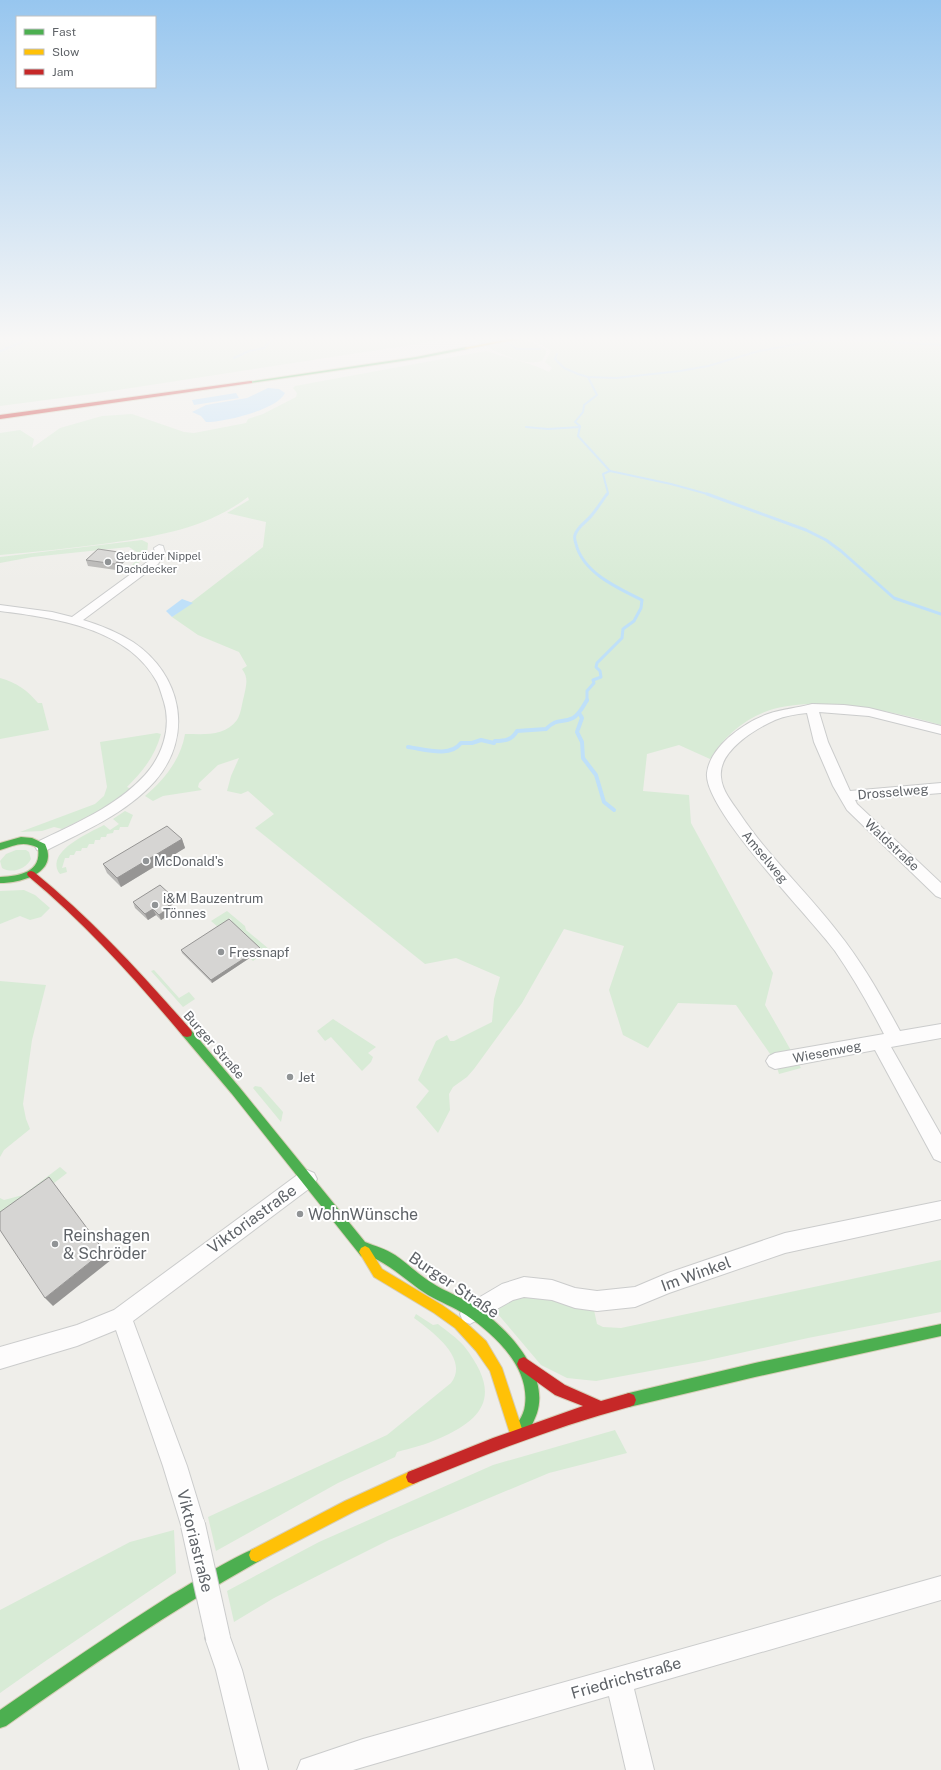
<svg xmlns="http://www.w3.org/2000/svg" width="941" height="1770" font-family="'Public Sans',sans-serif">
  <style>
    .green { fill: #d8ebd6 }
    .water { fill: #bfe0f9 }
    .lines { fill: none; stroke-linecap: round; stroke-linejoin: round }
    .stream-far2 { stroke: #bfe0f9; stroke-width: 2 }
    .stream-far1 { stroke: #bfe0f9; stroke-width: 3 }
    .stream { stroke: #bfe0f9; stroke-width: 4 }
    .street-casing { stroke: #cbcccc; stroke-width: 2 }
    .fast-casing { stroke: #d7ceb8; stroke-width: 2 }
    .slow-casing { stroke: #d7ceb8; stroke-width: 2 }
    .jam-casing { stroke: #d7ceb8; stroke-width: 2 }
    .street { fill: #fdfcfc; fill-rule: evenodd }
    .fast { fill: #4caf50; fill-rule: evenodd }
    .slow { fill: #ffc107; fill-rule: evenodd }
    .jam { fill: #c62828; fill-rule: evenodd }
    .street-bridge-casing { stroke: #cbcccc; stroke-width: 26; stroke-linecap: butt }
    .street-bridge { stroke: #fdfcfc; stroke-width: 24 }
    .wall { fill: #b8b7b5 }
    .shaded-wall { fill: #969594 }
    .building { fill: #d6d5d3; stroke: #969594 }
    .poi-dot { fill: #919496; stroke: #fff; stroke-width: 1.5 }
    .labels { text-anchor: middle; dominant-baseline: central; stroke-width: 4; stroke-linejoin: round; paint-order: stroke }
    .far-poi-label { font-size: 11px; fill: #5f6368; stroke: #fff; text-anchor: start }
    .street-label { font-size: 13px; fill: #5f6368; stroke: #fff }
    .poi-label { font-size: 13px; fill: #5f6368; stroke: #fff; text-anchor: start }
    .near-poi-label { font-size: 16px; fill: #5f6368; stroke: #fff; text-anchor: start }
    .near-street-label { font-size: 16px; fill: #5f6368; stroke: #fff }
  </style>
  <rect width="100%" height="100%" fill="#efeeea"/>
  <g class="green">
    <path d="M0,336h459l-42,8 -325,50 -92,12z"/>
    <path d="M470,336h26l20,13 2,-1 -17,-12h18l24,12 3,2v3l-4,8c-19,7 -56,-14 -72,-25z"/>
    <path d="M526,336h415v389c-47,-14 -123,-30 -171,-15 -25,8 -47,27 -60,49l-31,-14 -32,9 -4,37 46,4 2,28 82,150 -8,32 36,63 -22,6 -4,-13 -39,-56 -58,-2 -30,45 -25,-13 -14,-45 15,-44 -60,-17 -42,74 -48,66 -7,8 -14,10 -4,7 1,16 -12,23 -22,-26 13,-16 -11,-11 18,-39 11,-6 3,6h4l38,-19 2,-23 6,-22 -44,-19 -31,6 -170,-136 19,-14 -26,-23 -7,3 -14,-3 4,-15 8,-18 -21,7 -19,18 -1,4 4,3 -39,6 -10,5 -8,-5c19,-16 36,-37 40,-62 19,0 39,3 52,-14 4,-6 5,-17 7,-24 2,-10 5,-18 -2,-27l5,-3 -8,-14 -41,-17 -26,-18 91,-70 3,-25 -39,-9 22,-13 -1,-3c-41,31 -89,39 -138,46 -37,5 -73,9 -110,12v-122l20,-3 14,9 -2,9 28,-20 42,-12 30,-2 52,18 10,1 52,-10 2,-4 15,-5 33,-17 1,-4 -4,-5 2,-2 191,-35c21,7 43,11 63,21l3,-4 -7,-6 6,-11c-7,-7 -18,-8 -25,-15z"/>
    <path d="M142,540l6,3 -1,11 -2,3 -16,14 -1,-2 12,-12v-3l-11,-7 -97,10 -32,6v-6z"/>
    <path d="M0,678c16,4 28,13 38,25h4l7,27 -49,9z"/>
    <path d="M157,733l4,1c-6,22 -18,37 -34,53l4,2 -22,17 -47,23 -8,-2 -12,4 -22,1 75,-28 9,-8 3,-9 -7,-45z"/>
    <path d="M125,811l8,4 -5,12h-8l-1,3h-5l-1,3 -6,1 -1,3h-5l-1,3h-5l-1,4h-5l-2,4h-5l-1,3h-5l-2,4h-4l-1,3h-4l-3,10 4,-1 1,5 -7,2c-16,-22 29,-41 44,-49l6,5 9,-6 -6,-5z"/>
    <path d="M16,850h10l3,2 2,7c-5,10 -19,15 -29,9l-2,-7 6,-7z"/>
    <path d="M24,890l11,5 15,13 -9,9 -11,3 -10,-4 -20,8v-33z"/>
    <path d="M227,911l18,15 1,4 23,19 -16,12 -3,-3 10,-7 -30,-29 2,-2 -2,-2 -12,9 -7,-6z"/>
    <path d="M154,970l25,28 10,-6 6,7 -12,8 -32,-36z"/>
    <path d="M0,981l46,4 -14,55 -9,64 3,15 4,10 -26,21 -4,7z"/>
    <path d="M333,1019l43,28 -8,6 5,4 -2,5 -9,9 -31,-34 -6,4 -8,-10z"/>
    <path d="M255,1086l6,1 22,25 -2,10 -28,-34z"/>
    <path d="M60,1167l7,6 -62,48 -5,1v-24l4,2 19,-5z"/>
    <path d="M941,1260v52l-133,26 -104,23 -108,20 -29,-3 -26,-13 -44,-52c5,-13 27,-19 40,-17 19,2 38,9 57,14l3,14 6,3 18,1z"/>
    <path d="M416,1314l17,11 5,-1c9,7 19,14 26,22 35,45 26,71 -26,93 -13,6 -27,9 -41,13l-2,5 -57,26 -122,68 -8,-34 179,-82 64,-52c19,-25 -20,-52 -37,-65z"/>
    <path d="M615,1430l12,23 -78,20 -160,67 -62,31 -53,27 -40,24 -7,-31 92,-49 174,-77z"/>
    <path d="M174,1530l2,43 -132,89 -44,31v-83l130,-68z"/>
  </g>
  <g class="water">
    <path d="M268,388l11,1 6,4c-8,17 -61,29 -79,29l-5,-6 -9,-4 14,-7 41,-7z"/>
    <path d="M236,393l3,5 -45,7 -2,-5z"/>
    <path d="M182,599l11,4 -21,14 -6,-6z"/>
  </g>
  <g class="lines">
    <g class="stream-far2">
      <path d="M498,336l19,13h23"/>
      <path d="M0,351l37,-15"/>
      <path d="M557,354l-2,5 9,9 14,6 10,3 28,1 64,-7 28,-5 51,-15 49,-9 36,-3 97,6"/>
      <path d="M234,358l15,-7 15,-3 12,-12"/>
      <path d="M588,377l9,18 -13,10 -1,7 -8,10 5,4 -2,10 32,35"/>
      <path d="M526,427l22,2 32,-2"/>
      <path d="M610,471l61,13 40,11"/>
      <path d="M607,495l1,-2 -5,-19 7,-3"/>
    </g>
    <g class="stream-far1">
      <path d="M707,494l99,36 20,10 15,11 53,47 47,16"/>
      <path d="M587,701v-10l7,-8 -1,-3 8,-3 -1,-6 -4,-4 1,-4 25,-25 1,-9 11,-8 7,-13 1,-8c-24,-12 -59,-27 -66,-56 -1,-3 -2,-7 -1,-9 2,-8 11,-13 16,-19 6,-7 11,-15 16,-22"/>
    </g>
    <g class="stream">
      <path d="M579,713l3,5 -5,14 5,10 1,16 13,17 8,27 10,8"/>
      <path d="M408,747c16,2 42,11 53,-4h11l9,-3 13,3 1,-2c10,0 17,-1 22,-10l29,-2c12,-12 15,-5 27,-11 6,-3 11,-13 14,-18"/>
    </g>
    <g class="street-casing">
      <g id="street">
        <path d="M159,545l4,1 2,7 -7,11 -75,56c17,5 34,12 50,22 49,33 61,94 22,139 -28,32 -71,50 -108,69l-5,1 -5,-1 -2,-4 2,-4c37,-18 79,-35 108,-67 17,-19 27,-47 19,-73 -2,-6 -4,-14 -7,-20 -29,-54 -102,-64 -157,-71v-6l52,7 20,5 78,-57 5,-7 -1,-5z"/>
        <path d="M812,704l32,1 25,3 72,18v8l-72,-18 -50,-4 9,30 22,49 91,-8v10l-86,7 2,4 84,79v15l-5,-2 -89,-86 -14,-24 -19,-44 -7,-29c-11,1 -22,3 -32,7 -20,9 -57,31 -54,57 1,14 11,25 19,37 28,42 66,77 97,117 25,31 44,65 63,100l41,-7v14l-50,9 50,88v27l-7,-3 -59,-109 -100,19 -6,-3 -3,-5 3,-5 6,-3 109,-19c-15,-29 -31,-57 -49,-83 -25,-34 -132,-142 -128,-178 3,-27 38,-51 61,-59 14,-5 30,-6 44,-10z"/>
        <path d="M307,1170l7,3 3,6 -3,6 -181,136 54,145 18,59 -4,8 -8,4 -8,-4 -4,-8 -18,-59 -47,-136 -39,16 -77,23v-22l77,-22 37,-15 186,-137z"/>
        <path d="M941,1201v18l-156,34 -116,40 -34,14 -38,4 -22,-3 -23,-8 -28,-3 -11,3 -43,24 -7,-3 -3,-7 3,-7 39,-23 22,-7 28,3 23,8 22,3 38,-4 33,-14 117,-40z"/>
        <path d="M941,1576v24l-307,89 20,81h-28l-17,-74 -256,74h-56l4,-10 62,-21z"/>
        <path d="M218,1625l9,4 15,41 26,100h-28l-24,-100 -11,-32 4,-9z"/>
      </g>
    </g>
    <g class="fast-casing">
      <g id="fast">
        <path d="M466,347l2,2 -52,10 -166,24 -2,-1 168,-25z"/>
        <path d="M21,837l11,1 13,6c14,29 -24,39 -45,39v-6c20,-1 42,-5 38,-29 -15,-8 -24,-2 -38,2v-7z"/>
        <path d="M187,1029l4,1 49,58 125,154c10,4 21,7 30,13 13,9 24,20 37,28 14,9 29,14 43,23 30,20 75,66 62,107 -4,10 -9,24 -20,29l-5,-2 -2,-5c5,-10 14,-18 15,-30 5,-38 -31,-71 -59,-90 -12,-8 -26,-13 -38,-20 -21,-13 -36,-30 -59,-39l-4,2 -4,-2 -129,-162 -49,-58 -1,-3 1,-3z"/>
        <path d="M941,1324v12l-186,41 -126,30 -5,-2 -2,-5 2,-5 5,-2 126,-30z"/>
        <path d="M256,1548l5,2 2,5 -2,5c-89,50 -172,107 -255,166l-6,2v-18c56,-39 113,-78 171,-115 28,-16 56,-35 85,-47z"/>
      </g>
    </g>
    <g class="slow-casing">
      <g id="slow">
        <path d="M523,336h11l-68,13 -2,-1z"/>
        <path d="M365,1246l4,2 13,21 60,36 21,15 23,21 16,27 22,67 -2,5 -5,2 -5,-2 -22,-69 -14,-20 -21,-23 -21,-15 -60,-36 -15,-25 2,-4z"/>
        <path d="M413,1470l5,2 2,5 -2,5 -63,29 -94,49 -5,2 -5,-2 -2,-5 2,-5 94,-49z"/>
      </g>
    </g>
    <g class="jam-casing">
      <g id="jam">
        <path d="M250,381h2v2l-252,36v-4z"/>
        <path d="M31,871l3,1c58,47 108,102 157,158l1,3 -1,3 -4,1 -4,-1c-48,-57 -97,-112 -155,-160l-1,-2 1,-2z"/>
        <path d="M524,1357l41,28 36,16 28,-8 5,2 2,5 -2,5 -5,2c-74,20 -145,48 -216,77l-5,-2 -2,-5 2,-5 85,-34 90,-32 -28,-11 -36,-26 -2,-5 2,-5z"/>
      </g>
    </g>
    <use href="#street" class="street"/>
    <use href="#fast" class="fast"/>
    <use href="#slow" class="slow"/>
    <use href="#jam" class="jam"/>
    <g class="street-bridge-casing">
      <path id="street-bridge" d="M193,1525l25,113"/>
    </g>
    <use href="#street-bridge" class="street-bridge"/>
  </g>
  <g class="wall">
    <path d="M125,553l2,6 -11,11 -28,-4 -2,-6z"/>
    <path d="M182,839l3,9 -64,39 -14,-14 -4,-9z"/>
    <path d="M133,902l42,1 -6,4 3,6 -11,7 -5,-5 -8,5 -13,-12z"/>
    <path d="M181,950l79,1 -48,32 -30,-30z"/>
  </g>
  <g class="shaded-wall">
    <path d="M125,553l2,6 -11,11 -1,-6z"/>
    <path d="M182,839l3,9 -64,39 -4,-9z"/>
    <path d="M173,897l2,6 -8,5 -2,-6z"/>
    <path d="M170,907l2,6 -11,7 -2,-5z"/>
    <path d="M153,909l3,6 -8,5 -3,-6z"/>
    <path d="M260,948v3l-48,32 -1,-3z"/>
    <path d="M104,1251l7,9 -58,46 -8,-8z"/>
  </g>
  <g class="building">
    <path d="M98,549l27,4 -10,11 -29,-4z"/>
    <path d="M167,826l15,13 -65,39 -14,-14z"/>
    <path d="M160,885l13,12 -8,5 5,5 -11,8 -6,-6 -8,5 -12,-12z"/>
    <path d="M229,919l31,29 -49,32 -30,-30z"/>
    <path d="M49,1177l55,74 -59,47 -45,-68v-18z"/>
  </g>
  <linearGradient id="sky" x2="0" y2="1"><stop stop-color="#97c6ef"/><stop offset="0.58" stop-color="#f8f7f6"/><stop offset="1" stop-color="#f8f7f6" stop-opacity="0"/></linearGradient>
  <rect width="941" height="584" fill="url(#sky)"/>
  <g class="poi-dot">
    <circle cx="108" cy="562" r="4"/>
    <circle cx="146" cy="861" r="4"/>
    <circle cx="155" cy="905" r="4"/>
    <circle cx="221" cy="952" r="4"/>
    <circle cx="290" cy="1077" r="4"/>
    <circle cx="300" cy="1214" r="4"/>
    <circle cx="55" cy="1244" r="4"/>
  </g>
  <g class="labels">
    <g class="far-poi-label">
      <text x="116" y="556">Gebrüder Nippel<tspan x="116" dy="13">Dachdecker</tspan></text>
    </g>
    <g class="street-label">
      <text transform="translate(893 792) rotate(-5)">Drosselweg</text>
      <text transform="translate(892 845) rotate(43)">Waldstraße</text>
      <text transform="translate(765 857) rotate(50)">Amselweg</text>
      <text transform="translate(214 1045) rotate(49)">Burger Straße</text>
      <text transform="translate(827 1052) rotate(-11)">Wiesenweg</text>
    </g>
    <g class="poi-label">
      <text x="154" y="861">McDonald's</text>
      <text x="163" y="898">i&amp;M Bauzentrum<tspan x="163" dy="15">Tönnes</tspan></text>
      <text x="229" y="952">Fressnapf</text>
      <text x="298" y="1077">Jet</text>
    </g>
    <g class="near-poi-label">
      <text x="308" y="1214">WohnWünsche</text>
      <text x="63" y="1235">Reinshagen<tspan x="63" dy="18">&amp; Schröder</tspan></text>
    </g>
    <g class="near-street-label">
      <text transform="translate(252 1219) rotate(-36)">Viktoriastraße</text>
      <text transform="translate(696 1274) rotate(-20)">Im Winkel</text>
      <text transform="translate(454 1285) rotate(34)">Burger Straße</text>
      <text transform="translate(195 1541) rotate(76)">Viktoriastraße</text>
      <text transform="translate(626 1678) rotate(-16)">Friedrichstraße</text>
    </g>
  </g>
  <rect x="16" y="16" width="140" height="72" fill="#ffffff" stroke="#bfc1c3"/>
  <rect x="24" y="29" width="20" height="6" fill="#4caf50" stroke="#bfc1c3"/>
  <text x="52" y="36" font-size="12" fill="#5f6368">Fast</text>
  <rect x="24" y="49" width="20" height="6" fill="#ffc107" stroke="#bfc1c3"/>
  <text x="52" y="56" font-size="12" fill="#5f6368">Slow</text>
  <rect x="24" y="69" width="20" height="6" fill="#c62828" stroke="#bfc1c3"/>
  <text x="52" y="76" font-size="12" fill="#5f6368">Jam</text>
</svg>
